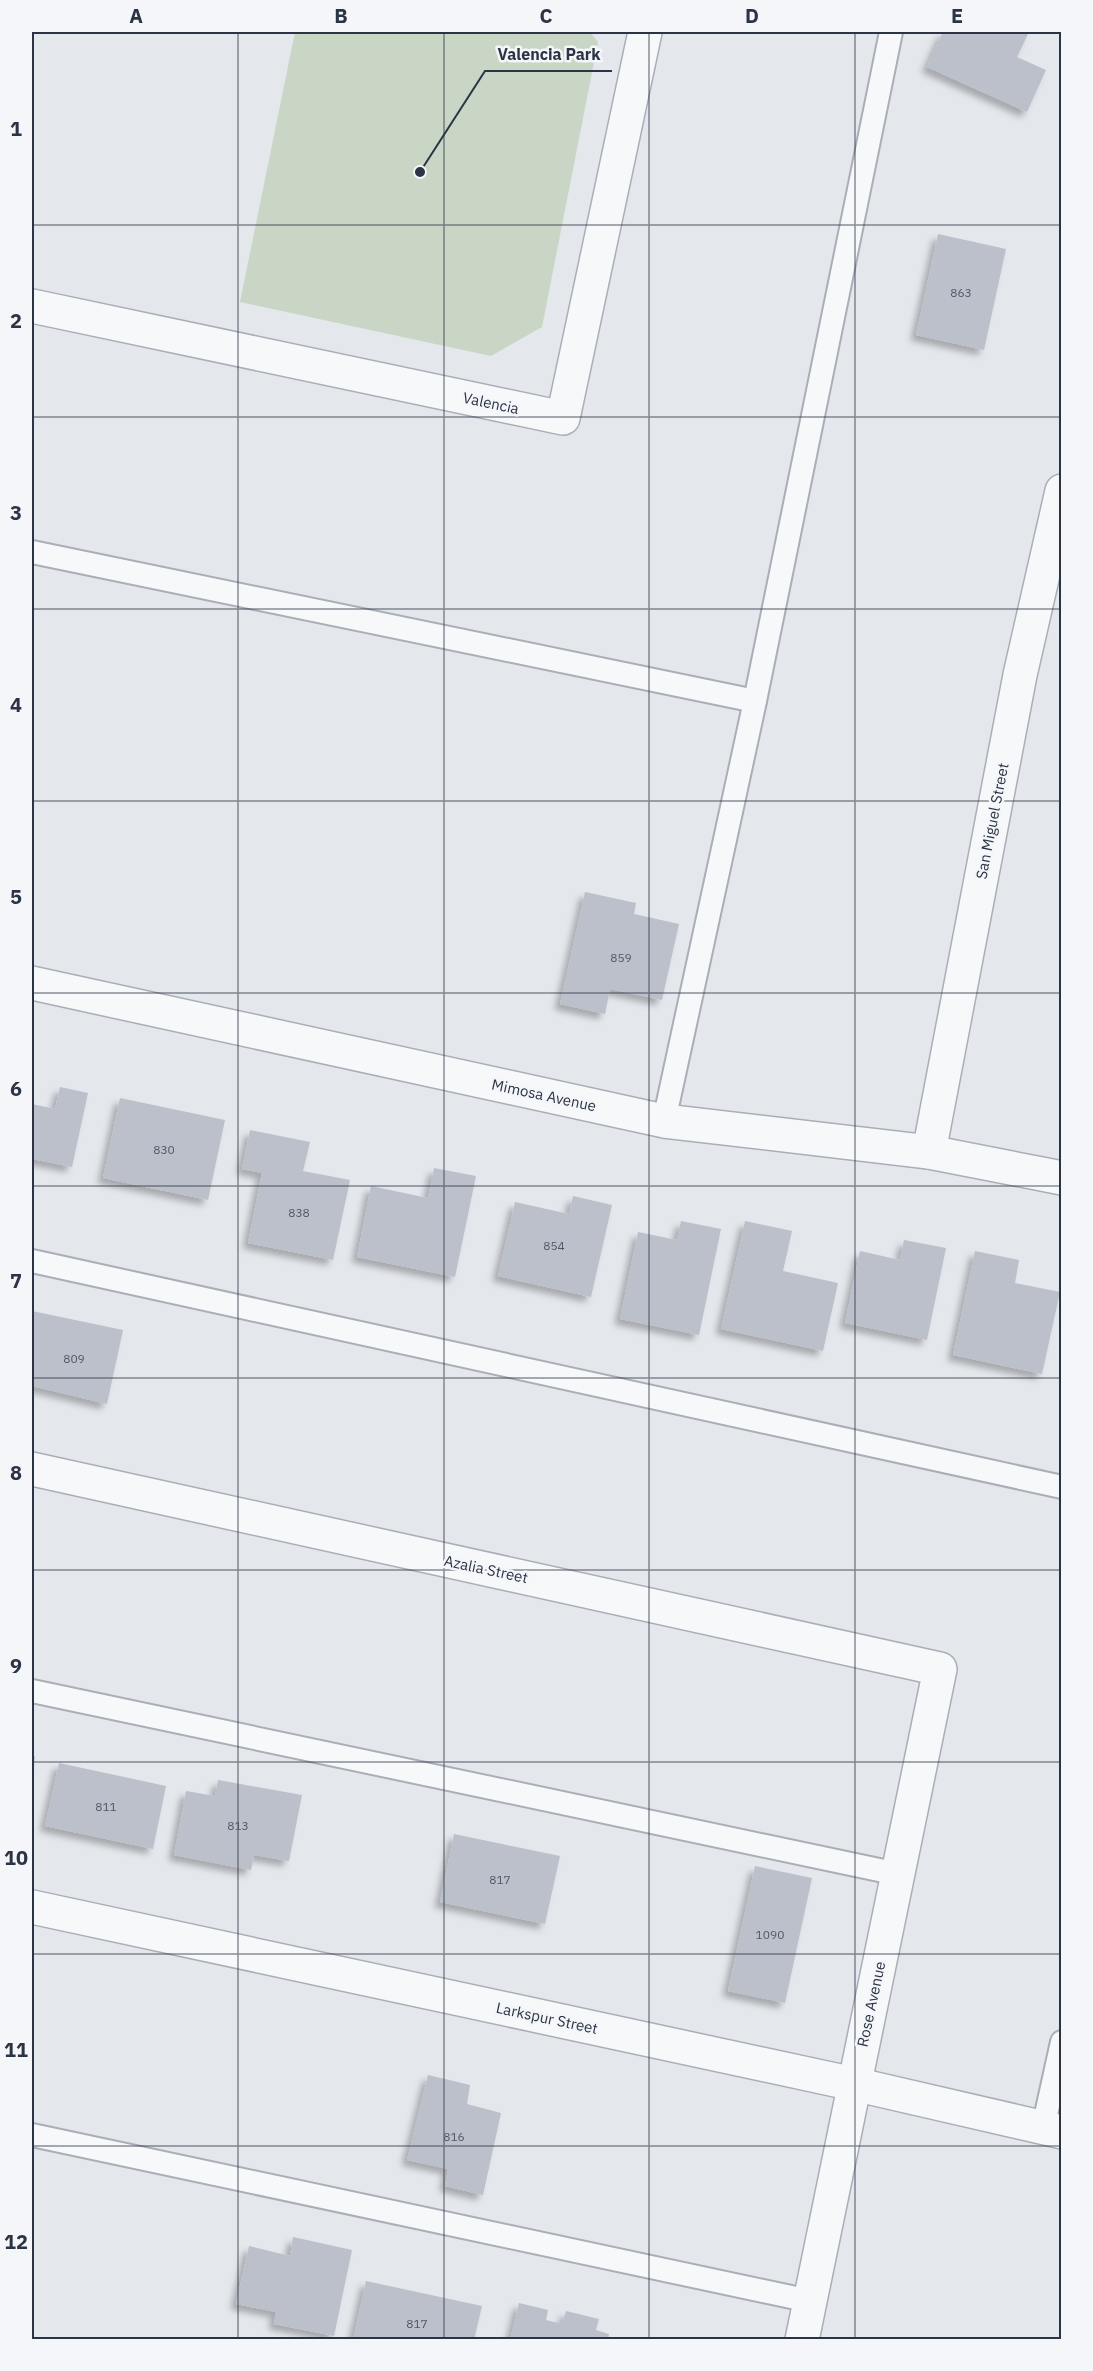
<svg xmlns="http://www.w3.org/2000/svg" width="1093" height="2371" font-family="'IBM Plex Sans',sans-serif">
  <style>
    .green { fill: #c9d6c5 }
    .building { fill: #bbc0ca; filter: url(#shadow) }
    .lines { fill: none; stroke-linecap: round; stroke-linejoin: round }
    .service-casing { stroke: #a9aeb7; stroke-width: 26 }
    .minor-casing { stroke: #a9aeb7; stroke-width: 36 }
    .service { stroke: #f7f8fa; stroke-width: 22 }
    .minor { stroke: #f7f8fa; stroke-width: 33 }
    .grid { fill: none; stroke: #2b3445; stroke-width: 1.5; stroke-opacity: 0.55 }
    .labels { text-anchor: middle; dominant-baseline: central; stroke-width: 5; stroke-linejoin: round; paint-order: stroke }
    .number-label { font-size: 12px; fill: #4f5766 }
    .street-label { font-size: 15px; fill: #2b3445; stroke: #f4f6f9 }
    .leader { fill: none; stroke: #2b3445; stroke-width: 2 }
    .callout-dot { fill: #2b3445; stroke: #f4f6f9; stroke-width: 2 }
    .callout-label { font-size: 16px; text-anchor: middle; font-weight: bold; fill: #2b3445; stroke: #f4f6f9; stroke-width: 5; stroke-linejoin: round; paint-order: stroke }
    .neatline { fill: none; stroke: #2b3445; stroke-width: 2 }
    .grid-label { font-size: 20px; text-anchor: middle; font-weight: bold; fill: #2b3445 }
  </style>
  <defs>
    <filter id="shadow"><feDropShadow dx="-5.5" dy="5.5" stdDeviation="3" flood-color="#0004"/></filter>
  </defs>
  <rect width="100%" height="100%" fill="#e4e7ec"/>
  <path class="green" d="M295,32h295l8,10 -56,285 -51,29 -251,-54z"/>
  <g class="building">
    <path d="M943,32h86l-12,25 29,13 -19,42 -100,-45z"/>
    <path d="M938,234l68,15 -22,101 -68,-15z"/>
    <path d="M585,892l51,11 -2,11 45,10 -17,76 -52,-11 -5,25 -45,-10z"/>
    <path d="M60,1087l28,6 -16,74 -40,-8v-55l23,5z"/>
    <path d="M120,1098l105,22 -17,80 -105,-22z"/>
    <path d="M250,1130l60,12 -7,29 47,9 -17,80 -85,-17 14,-70 -20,-4z"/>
    <path d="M434,1168l42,8 -21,101 -98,-20 14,-71 57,12z"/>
    <path d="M573,1196l39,9 -21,92 -93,-21 17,-74 54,12z"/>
    <path d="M681,1221l40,8 -22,106 -79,-16 18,-87 39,8z"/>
    <path d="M745,1221l47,10 -9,40 55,12 -15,68 -102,-22z"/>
    <path d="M904,1240l42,8 -19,92 -82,-17 15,-72 40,9z"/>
    <path d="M975,1251l44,9 -4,23 45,9 -18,82 -89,-19z"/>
    <path d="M32,1311l91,19 -16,74 -75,-18z"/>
    <path d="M32,1756h3l-2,14h-1z"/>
    <path d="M59,1763l107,23 -13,63 -108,-23z"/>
    <path d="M218,1780l84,15 -13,66 -35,-6 -3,15 -77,-15 12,-64 29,5z"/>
    <path d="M454,1834l106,22 -15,68 -105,-22z"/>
    <path d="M755,1866l57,12 -27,125 -57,-12z"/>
    <path d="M428,2075l42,10 -3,19 34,9 -18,82 -38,-9 3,-17 -41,-9z"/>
    <path d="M293,2237l59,13 -18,86 -60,-12 2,-12 -40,-8 13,-58 41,10z"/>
    <path d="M366,2281l116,25 -8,34h-121z"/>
    <path d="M519,2303l29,7 -2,10 16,4 4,-13 33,8 -3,11 13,4 -1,6h-98z"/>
  </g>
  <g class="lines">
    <g class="service-casing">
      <g id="service">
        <path d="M32,552l723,149"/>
        <path d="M664,1121l91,-420 136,-669"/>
        <path d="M32,1261l1030,226"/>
        <path d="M32,1691l866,183"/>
        <path d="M1043,2128l19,-86"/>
        <path d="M32,2135l778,166"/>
      </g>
    </g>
    <g class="minor-casing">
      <g id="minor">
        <path d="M32,306l531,112 82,-386"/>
        <path d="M32,983l632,138 265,31 133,26"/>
        <path d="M929,1152l91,-477 42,-184"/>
        <path d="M32,1469l908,200 -138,671"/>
        <path d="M32,1907l822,177 208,48"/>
      </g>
    </g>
    <use href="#service" class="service"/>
    <use href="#minor" class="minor"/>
  </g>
  <path class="grid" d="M238,32v2308M444,32v2308M649,32v2308M855,32v2308M32,225h1030M32,417h1030M32,609h1030M32,801h1030M32,993h1030M32,1186h1030M32,1378h1030M32,1570h1030M32,1762h1030M32,1954h1030M32,2146h1030"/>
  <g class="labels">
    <g class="number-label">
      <text x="961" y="292">863</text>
      <text x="621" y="957">859</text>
      <text x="164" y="1149">830</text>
      <text x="299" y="1212">838</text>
      <text x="554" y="1245">854</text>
      <text x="74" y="1358">809</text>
      <text x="106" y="1806">811</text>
      <text x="238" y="1825">813</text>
      <text x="500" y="1879">817</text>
      <text x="770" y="1934">1090</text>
      <text x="454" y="2136">816</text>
      <text x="417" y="2323">817</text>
    </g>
    <g class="street-label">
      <text transform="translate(491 403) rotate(12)">Valencia</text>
      <text transform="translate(992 821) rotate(-79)">San Miguel Street</text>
      <text transform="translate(544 1095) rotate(12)">Mimosa Avenue</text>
      <text transform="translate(486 1569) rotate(12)">Azalia Street</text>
      <text transform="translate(871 2004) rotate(-78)">Rose Avenue</text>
      <text transform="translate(547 2018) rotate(12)">Larkspur Street</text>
    </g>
  </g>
  <path class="leader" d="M420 172L485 71H612"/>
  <circle class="callout-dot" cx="420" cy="172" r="6"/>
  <g class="callout-label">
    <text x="549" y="60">Valencia Park</text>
  </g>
  <rect width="1093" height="2371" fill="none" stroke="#f4f6f9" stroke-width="66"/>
  <rect x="33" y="33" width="1027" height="2305" class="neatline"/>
  <g class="grid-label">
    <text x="136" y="23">A</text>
    <text x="341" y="23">B</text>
    <text x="546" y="23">C</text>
    <text x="752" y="23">D</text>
    <text x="957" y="23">E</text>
    <text x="16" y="136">1</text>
    <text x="16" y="328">2</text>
    <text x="16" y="520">3</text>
    <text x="16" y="712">4</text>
    <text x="16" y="904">5</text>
    <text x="16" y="1096">6</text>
    <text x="16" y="1288">7</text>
    <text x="16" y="1480">8</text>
    <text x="16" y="1673">9</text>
    <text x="16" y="1865">10</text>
    <text x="16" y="2057">11</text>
    <text x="16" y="2249">12</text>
  </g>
</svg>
